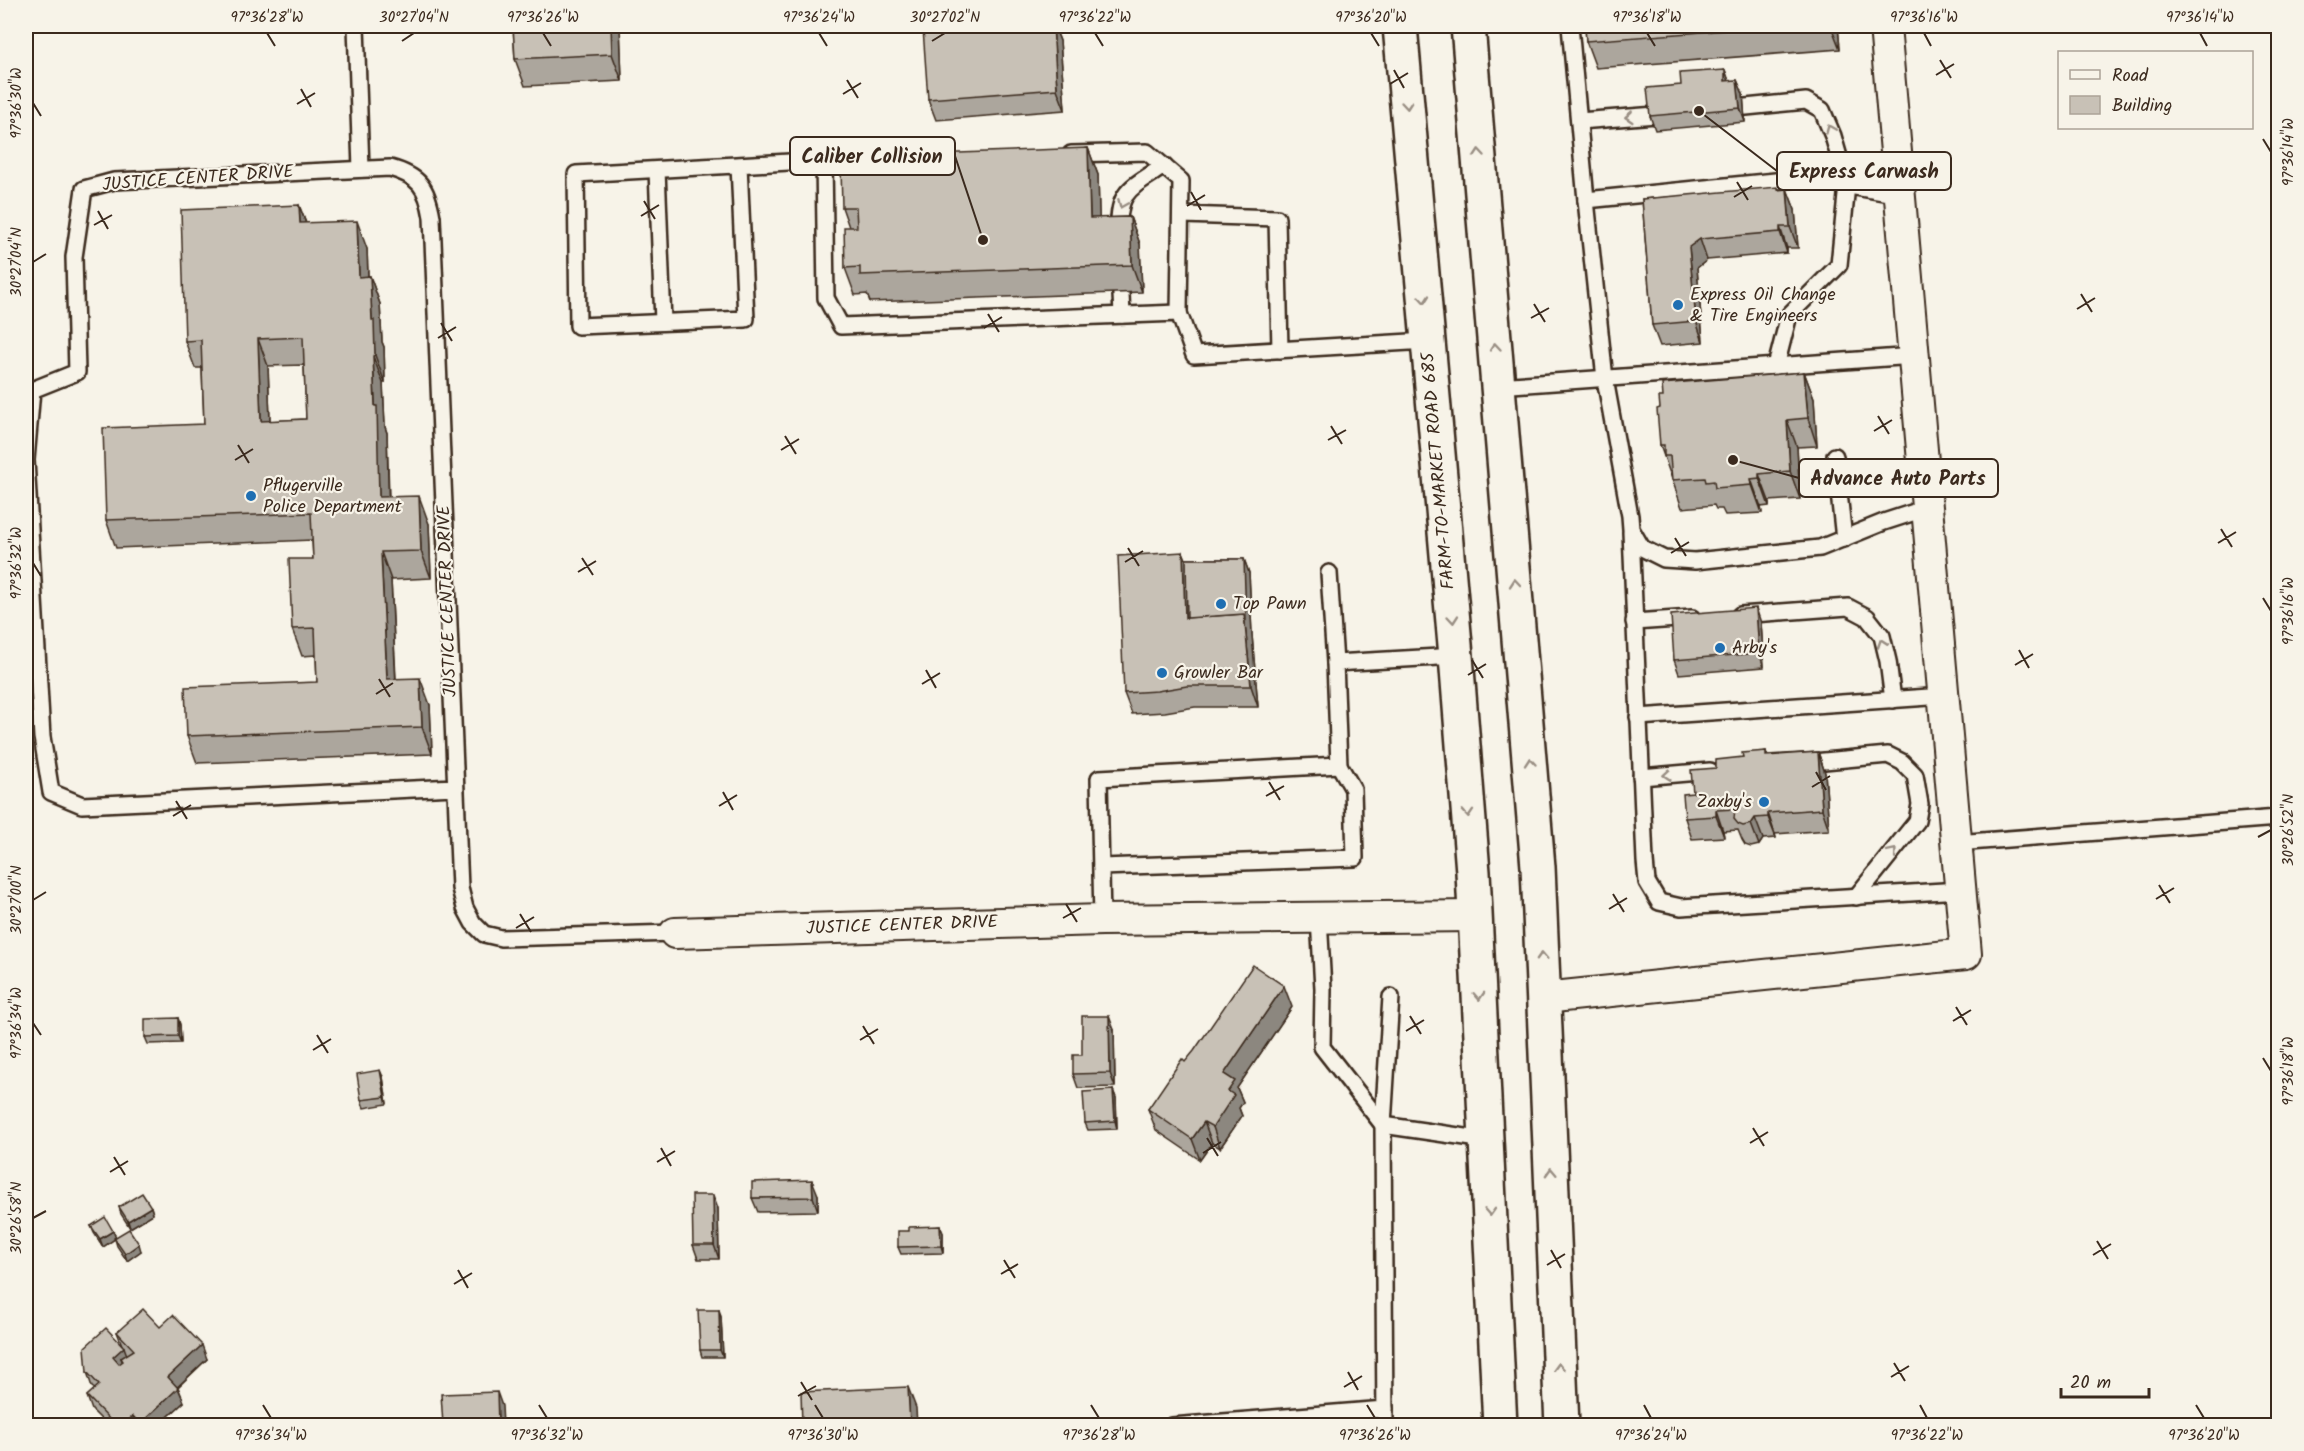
<svg xmlns="http://www.w3.org/2000/svg" width="2304" height="1451" font-family="Kalam,sans-serif">
  <style>
    .lines { fill: none; stroke-linecap: round; stroke-linejoin: round }
    .lane-casing { stroke: #3b2a1e; stroke-width: 20 }
    .street-casing { stroke: #3b2a1e; stroke-width: 34 }
    .primary-casing { stroke: #3b2a1e; stroke-width: 38 }
    .lane { stroke: #f7f3e8; stroke-width: 15 }
    .street { stroke: #f7f3e8; stroke-width: 30 }
    .primary { stroke: #f7f3e8; stroke-width: 33 }
    .wall { fill: #aca69d; stroke: #3b2a1e; stroke-width: 1.5; fill-rule: evenodd }
    .shaded-wall { fill: #8c877f; stroke: #3b2a1e; stroke-width: 1.5 }
    .building { fill: #c8c1b6; stroke: #3b2a1e; stroke-width: 1.5; fill-rule: evenodd }
    .oneway { stroke: #998e83 }
    .ticks { fill: none; stroke: #3b2a1e; stroke-width: 2 }
    .poi-dot { fill: #1f6fb2; stroke: #f7f3e8; stroke-width: 2 }
    .labels { text-anchor: middle; dominant-baseline: central; stroke-width: 4.5; stroke-linejoin: round; paint-order: stroke }
    .street-label { font-size: 18px; fill: #3b2a1e; stroke: #f7f3e8 }
    .poi-label { font-size: 18px; fill: #3b2a1e; stroke: #f7f3e8; text-anchor: start }
    .leader { fill: none; stroke: #3b2a1e; stroke-width: 2 }
    .callout-dot { fill: #3b2a1e; stroke: #f7f3e8; stroke-width: 2 }
    .callout { fill: #f7f3e8; stroke: #3b2a1e; stroke-width: 2 }
    .callout-label { font-size: 20px; text-anchor: middle; font-weight: bold; fill: #3b2a1e }
    .neatline { fill: none; stroke: #3b2a1e; stroke-width: 2 }
    .ticks-label { font-size: 15px; text-anchor: middle; fill: #3b2a1e }
  </style>
  <rect width="100%" height="100%" fill="#f7f3e8"/>
  <filter id="ink" filterUnits="userSpaceOnUse"><feTurbulence type="fractalNoise" baseFrequency=".0167" numOctaves="2"/><feDisplacementMap in="SourceGraphic" scale="12" xChannelSelector="R" yChannelSelector="G"/><feConvolveMatrix kernelMatrix="1 2 1 2 8 2 1 2 1" color-interpolation-filters="sRGB"/></filter>
  <g filter="url(#ink)">
    <g class="lines">
      <g class="lane-casing">
        <g id="lane">
          <path d="M356,26l5,143"/>
          <path d="M1570,26l16,174"/>
          <path d="M1726,109l80,-8 16,9 11,26 14,49 -8,80 -50,50 -13,51"/>
          <path d="M1579,121l90,-7"/>
          <path d="M1071,154l76,-2 34,29 -2,132"/>
          <path d="M873,159l-49,1 2,138 15,28 338,-13 15,42 233,-14"/>
          <path d="M739,165l7,154 -168,7 -2,-152 248,-14"/>
          <path d="M657,170l6,152"/>
          <path d="M1900,195l-95,-17 -219,22 19,179 25,137 1,13 11,19 22,11 31,2 125,-13 64,-26 43,-14"/>
          <path d="M1182,215l95,3 3,132"/>
          <path d="M1119,238c-2,-47 8,-48 45,-72"/>
          <path d="M1120,274l2,41"/>
          <path d="M1498,386l416,-30"/>
          <path d="M1835,456l9,83"/>
          <path d="M1631,532l14,329 2,21 12,20 22,5 279,-17"/>
          <path d="M1329,573l6,90"/>
          <path d="M1740,615l108,-8 19,10 15,19 6,25 5,39"/>
          <path d="M1634,622l58,-4"/>
          <path d="M1638,717l306,-21"/>
          <path d="M1803,763l85,-8 14,7 13,13 5,29 -3,17 -61,76"/>
          <path d="M1641,777l69,-6"/>
          <path d="M455,787l-373,18 -31,-13 -9,-55 -16,-277 6,-70 45,-18 -3,-115 10,-68 30,-8 276,-13c29,8 37,19 42,49l28,671 5,20 8,15 11,11 17,4 174,-5"/>
          <path d="M1956,843l322,-25"/>
          <path d="M1101,867l254,-9 -2,-69 -14,-24"/>
          <path d="M1319,918l4,71 -1,58 61,78 103,15"/>
          <path d="M1102,920l-3,-142 240,-13 -4,-102 121,-7"/>
          <path d="M1172,1426l213,-17"/>
          <path d="M1385,1426l-2,-301 8,-128"/>
        </g>
      </g>
      <g class="street-casing">
        <g id="street">
          <path d="M675,933l427,-13 373,-4"/>
          <path d="M1544,998l422,-44 -81,-928"/>
        </g>
      </g>
      <g class="primary-casing">
        <g id="primary">
          <path d="M1400,26l56,630 17,216 27,554"/>
          <path d="M1468,26l70,841 24,559"/>
        </g>
      </g>
      <use href="#lane" class="lane"/>
      <use href="#street" class="street"/>
      <use href="#primary" class="primary"/>
    </g>
    <g class="wall">
      <path d="M513,26h107l2,55 -97,5 -10,-27z"/>
      <path d="M977,26h77l6,15 5,69 -129,10 -8,-21z"/>
      <path d="M1585,26h253l2,23 -244,19 -10,-27z"/>
      <path d="M1725,70l4,11 8,-1 6,14 2,28 -90,8 -5,-14 31,-31z"/>
      <path d="M1088,148l10,27 1,43 31,-1 10,27 2,48 -272,10 -3,-8 -12,1 -10,-27 4,-41 -7,-20z"/>
      <path d="M1787,189l8,21 3,38h-11v5l-80,7 -10,8 6,74 -43,4 -8,-21 -10,-126z"/>
      <path d="M299,205l7,18 61,26 1,27h2l10,28 2,38 2,5 1,36h-2l2,44 2,6 2,64 40,27 2,54 -40,2 5,99 34,26 2,49 -235,9 -10,-27 130,-54 -1,-27 -14,1 -10,-27 21,-70 -1,-19 -196,8 -10,-28 98,-96 -2,-56h-7l-10,-27zM304,365l2,54 -36,2 -2,-55z"/>
      <path d="M1804,372l10,27 3,47 -20,1 3,52 -31,2v5l-8,1 1,6 -37,2 -3,-6h-6l-2,-4 -32,3 -22,-63v-37z"/>
      <path d="M1183,552l3,7h58l5,14 3,62 6,72h-63l-30,5 -33,2 -8,-21z"/>
      <path d="M1761,623l3,44 -85,7 -5,-14z"/>
      <path d="M1766,751l1,4 51,-3 7,21 4,57 -54,4 1,4 -13,1 -4,6 -8,2 -6,-2 -3,-5 -4,-10 -15,1 1,6 -32,2 -7,-21 8,-25 23,-25 27,-11z"/>
      <path d="M1292,1007l-55,81 6,14 -4,6 3,8 -22,32 -8,-5 -12,17 -44,-30 -8,-21 37,-47z"/>
      <path d="M178,1018l2,7 1,18 -33,1 -3,-7z"/>
      <path d="M1114,1030l1,57 -37,1 -5,-14 9,-19z"/>
      <path d="M383,1077l4,27 -23,4 -3,-8z"/>
      <path d="M1113,1090l3,8 1,31 -29,1 -3,-7z"/>
      <path d="M818,1195v16l-60,1 -6,-14z"/>
      <path d="M119,1207h32l2,7 -23,14 -9,-14z"/>
      <path d="M718,1209l1,50h-21l-5,-14z"/>
      <path d="M91,1226l22,5 3,6 25,14 -14,10 -10,-15 -2,-7 -12,8 -9,-14z"/>
      <path d="M940,1226l3,7v20l-42,1 -3,-7 11,-16z"/>
      <path d="M719,1310l2,7 2,40h-21l-2,-7z"/>
      <path d="M160,1327l47,32 -29,28 6,15 -25,23h-52l-15,-15 -5,-14 8,-7 -3,-2 -5,-15 35,-27 -5,-13z"/>
    </g>
    <g class="shaded-wall">
      <path d="M611,26h9l2,55 -10,-27z"/>
      <path d="M1053,26h1l6,15 5,69 -8,-21z"/>
      <path d="M1831,26h7l2,23z"/>
      <path d="M1725,70l5,14 -5,-3z"/>
      <path d="M1737,80l6,14 2,28 -5,-14z"/>
      <path d="M1088,148l10,27 2,71 -10,-28z"/>
      <path d="M1787,189l8,21 3,38 -8,-21z"/>
      <path d="M299,205l10,27 -9,-9z"/>
      <path d="M1130,217l10,27 2,48 -10,-27z"/>
      <path d="M357,221l10,28 2,55 -10,-27z"/>
      <path d="M1780,227l7,21v5l-7,-21z"/>
      <path d="M1700,239l7,21 -10,8 6,74 -7,-21 -7,-74z"/>
      <path d="M370,276l10,28 2,38 2,5 1,36 -10,-28 -3,-35z"/>
      <path d="M258,339l10,27 3,83 -10,-28z"/>
      <path d="M373,356l10,27 2,44 2,6 2,92 -10,-28z"/>
      <path d="M1804,372l10,27 3,47 -9,-28z"/>
      <path d="M1787,420l10,27 3,52 -10,-28z"/>
      <path d="M1759,474l10,27v5l-10,-28z"/>
      <path d="M1751,479l10,28 1,6 -10,-28z"/>
      <path d="M419,496l10,28 2,54 -10,-27z"/>
      <path d="M381,552l10,28 6,127 -10,-28z"/>
      <path d="M1183,552l8,21 1,51 -7,-6z"/>
      <path d="M1244,559l5,14 3,62 6,72 -7,-21 -7,-72z"/>
      <path d="M1756,608l5,15 3,44 -5,-14z"/>
      <path d="M420,678l10,27 2,49 -10,-27z"/>
      <path d="M1818,752l7,21 4,57 -7,-21z"/>
      <path d="M1716,810l7,21 1,6 -8,-21z"/>
      <path d="M1768,813l7,21 1,4 -8,-21z"/>
      <path d="M1755,818l8,21 -4,6 -8,-21z"/>
      <path d="M1284,986l8,21 -55,81 6,14 -4,6 3,8 -22,32 -7,-21 15,-36 -4,-17z"/>
      <path d="M1109,1016l5,14 1,57 -5,-14z"/>
      <path d="M178,1018l2,7 1,18 -3,-7z"/>
      <path d="M380,1070l3,7 4,27 -2,-7z"/>
      <path d="M1113,1090l3,8 1,31 -2,-8z"/>
      <path d="M1204,1122l8,21 -12,17 -8,-21z"/>
      <path d="M812,1180l6,15v16l-5,-14z"/>
      <path d="M713,1195l5,14 1,50 -5,-14z"/>
      <path d="M151,1207l2,7 -23,14 -2,-7z"/>
      <path d="M940,1226l3,7v20l-2,-7z"/>
      <path d="M113,1231l3,7 -13,9 -3,-8z"/>
      <path d="M139,1244l2,7 -14,10 -2,-7z"/>
      <path d="M719,1310l2,7 2,40 -3,-7z"/>
      <path d="M202,1345l5,14 -34,32 -5,-14z"/>
      <path d="M124,1347l5,14 -8,-3 3,8 -6,5 -5,-14z"/>
      <path d="M908,1387l8,21 1,17h-7z"/>
      <path d="M178,1388l6,14 -25,23h-18l-1,-1z"/>
      <path d="M497,1392l5,14 1,19h-5z"/>
      <path d="M133,1416l3,9h-13z"/>
    </g>
    <g class="building">
      <path d="M513,26h98l1,28 -97,5z"/>
      <path d="M977,26h76l4,63 -129,10 -5,-70z"/>
      <path d="M1585,26h196l-195,15z"/>
      <path d="M1725,70v11l12,-1 3,28 -90,8 -3,-28 34,-3 -1,-12z"/>
      <path d="M1088,148l2,70 40,-1 2,48 -272,10v-8l-15,1 -1,-41h13l-1,-20h-14l-1,-39 13,-1v-10z"/>
      <path d="M1778,187v3l9,-1 3,38h-10v5l-80,7 -11,8 7,74 -44,4 -10,-126z"/>
      <path d="M299,205l1,18 57,-2 2,56 11,-1 2,44h2l1,35 -2,1 2,50h2l2,91 40,-1 2,55 -40,1 6,127 33,-1 2,49 -235,9 -2,-49 132,-5 -2,-54 -23,1 -3,-70h24l-2,-46 -205,7 -3,-92 101,-4 -3,-84 -16,1 -4,-131zM303,337l3,82 -45,2 -3,-82z"/>
      <path d="M1804,372l4,46 -21,2 3,51 -31,3v4l-8,1 1,6 -37,3 -1,-7 -8,1 -1,-4 -33,2 -2,-24h-6v-11h-4l-3,-36 3,-1 -1,-11h4l-1,-13z"/>
      <path d="M1183,552l2,66 59,-4 7,72h-64l-30,5 -33,2 -6,-137z"/>
      <path d="M1186,559h58l2,62 -2,-7 -57,4z"/>
      <path d="M1756,608l3,45 -85,7 -3,-45z"/>
      <path d="M1766,751v5l52,-4 4,57 -54,4v4l-13,1 -4,6 -8,2 -5,-2 -4,-5 1,-10 -19,1v6l-31,2 -2,-24 10,-1 -2,-23 25,-2v-8l27,-3 -1,-4z"/>
      <path d="M1253,965l31,21 -60,88 11,7 -7,10 6,4 -21,32 -9,-5 -12,17 -44,-30 34,-50 3,3 9,-11z"/>
      <path d="M1082,1016h27l1,57 -37,1v-19h9z"/>
      <path d="M178,1018v18l-33,1v-18z"/>
      <path d="M380,1070l5,27 -24,3 -4,-26z"/>
      <path d="M1113,1090l2,31 -30,2 -2,-31z"/>
      <path d="M812,1180l1,17 -61,1v-16z"/>
      <path d="M142,1193l9,14 -23,14 -9,-14z"/>
      <path d="M692,1195h21l1,50h-21z"/>
      <path d="M105,1217l8,14 -13,8 -9,-13z"/>
      <path d="M940,1226l1,20 -43,1v-16h11v-4z"/>
      <path d="M129,1229l10,15 -14,10 -11,-16z"/>
      <path d="M143,1309l17,18 13,-12 29,30 -34,32 10,11 -38,36 -7,-8 -10,9h-8l-28,-29 12,-11 -12,-13 -2,-25 21,-19 18,19 -11,10 6,7 4,-3 -2,-3 13,-8 -17,-18z"/>
      <path d="M698,1310h21l1,40h-20z"/>
      <path d="M908,1387l2,38h-108l-1,-33z"/>
      <path d="M497,1392l1,33h-55l-2,-31z"/>
    </g>
    <defs><path id="oneway-chevron" d="M-2-3.5L2.5 0L-2 3.5" fill="none" stroke-width="1.6" stroke-linecap="round" stroke-linejoin="round" transform="scale(1.5)"/></defs>
    <g class="oneway">
      <use href="#oneway-chevron" transform="translate(1407 105) rotate(85)"/>
      <use href="#oneway-chevron" transform="translate(1629 117) rotate(176)"/>
      <use href="#oneway-chevron" transform="translate(1830 129) rotate(-113)"/>
      <use href="#oneway-chevron" transform="translate(1479 153) rotate(-95)"/>
      <use href="#oneway-chevron" transform="translate(1122 204) rotate(113)"/>
      <use href="#oneway-chevron" transform="translate(1424 299) rotate(85)"/>
      <use href="#oneway-chevron" transform="translate(1495 347) rotate(-95)"/>
      <use href="#oneway-chevron" transform="translate(1515 583) rotate(-95)"/>
      <use href="#oneway-chevron" transform="translate(1453 619) rotate(85)"/>
      <use href="#oneway-chevron" transform="translate(1882 643) rotate(-109)"/>
      <use href="#oneway-chevron" transform="translate(1530 762) rotate(-95)"/>
      <use href="#oneway-chevron" transform="translate(1667 775) rotate(175)"/>
      <use href="#oneway-chevron" transform="translate(1468 813) rotate(86)"/>
      <use href="#oneway-chevron" transform="translate(1893 852) rotate(-50)"/>
      <use href="#oneway-chevron" transform="translate(1542 956) rotate(-92)"/>
      <use href="#oneway-chevron" transform="translate(1479 996) rotate(87)"/>
      <use href="#oneway-chevron" transform="translate(1551 1172) rotate(-92)"/>
      <use href="#oneway-chevron" transform="translate(1490 1212) rotate(87)"/>
      <use href="#oneway-chevron" transform="translate(1559 1367) rotate(-92)"/>
    </g>
  </g>
  <path class="ticks" d="M267,33l8,13M543,33l8,13M819,33l8,13M1095,33l8,13M1371,33l8,13M1647,33l8,13M1924,33l7,13M2200,33l7,13M402,41l12,-8M932,41l13,-8M1940,60l11,18M1394,70l10,18M1936,75l18,-11M847,80l11,18M1390,84l18,-11M301,89l10,18M843,94l18,-11M33,103l8,13M297,104l18,-11M2263,139l8,13M1737,182l11,18M1191,192l10,18M1734,197l18,-11M644,201l11,18M1187,206l18,-11M98,211l10,18M641,216l18,-11M94,225l18,-10M33,262l13,-8M2081,294l11,18M1534,304l11,18M2077,309l18,-11M988,314l11,18M1531,318l18,-10M441,323l11,18M984,328l18,-11M438,338l18,-11M1878,416l11,18M1331,426l11,18M1874,431l18,-11M785,436l11,18M1328,440l18,-10M238,445l11,18M781,450l18,-11M235,460l18,-11M2221,529l11,18M1675,538l11,18M2218,543l18,-11M1128,548l11,18M1671,553l18,-11M582,558l11,17M1125,562l18,-11M33,563l8,13M578,572l18,-11M2263,598l8,13M2019,650l10,18M1472,660l11,18M2015,665l18,-11M926,670l10,18M1468,675l18,-11M379,679l11,18M922,684l18,-11M376,694l17,-11M1816,772l10,18M1269,782l11,18M1812,787l18,-11M723,792l10,18M1266,796l18,-10M176,801l11,18M719,806l18,-11M173,816l18,-11M2258,837l13,-7M2159,885l11,18M1613,894l11,18M2156,899l18,-11M33,900l13,-8M1066,904l11,18M1609,909l18,-11M520,914l11,18M1063,918l18,-10M516,928l18,-11M1956,1007l11,18M1410,1016l11,18M1953,1021l18,-11M33,1023l8,12M863,1026l11,18M1406,1031l18,-11M317,1035l11,18M860,1040l18,-11M313,1050l18,-11M2263,1058l8,13M1753,1128l11,18M1207,1138l11,18M1750,1143l18,-11M661,1148l10,18M1203,1153l18,-11M114,1157l11,18M657,1162l18,-11M110,1172l18,-11M33,1218l13,-7M2097,1241l11,18M1551,1250l10,18M2093,1255l18,-11M1004,1260l11,18M1547,1265l18,-11M458,1270l10,18M1001,1274l17,-10M454,1284l18,-11M1894,1363l11,18M1348,1372l10,18M1891,1377l18,-11M801,1382l11,18M1344,1387l18,-11M798,1396l18,-10M263,1405l8,13M539,1405l8,13M815,1405l8,13M1091,1405l8,13M1367,1405l8,13M1644,1405l7,13M1920,1405l7,13M2196,1405l8,13"/>
  <g class="poi-dot">
    <circle cx="1678" cy="305" r="6"/>
    <circle cx="251" cy="496" r="6"/>
    <circle cx="1221" cy="604" r="6"/>
    <circle cx="1720" cy="648" r="6"/>
    <circle cx="1162" cy="673" r="6"/>
    <circle cx="1764" cy="802" r="6"/>
  </g>
  <g class="labels">
    <g class="street-label">
      <text transform="translate(198 179) rotate(-4)">JUSTICE CENTER DRIVE</text>
      <text transform="translate(1439 471) rotate(-95)">FARM-TO-MARKET ROAD 685</text>
      <text transform="translate(448 601) rotate(-92)">JUSTICE CENTER DRIVE</text>
      <text transform="translate(902 926) rotate(-2)">JUSTICE CENTER DRIVE</text>
    </g>
    <g class="poi-label">
      <text x="1690" y="295">Express Oil Change<tspan x="1690" dy="21">&amp; Tire Engineers</tspan></text>
      <text x="263" y="486">Pflugerville<tspan x="263" dy="21">Police Department</tspan></text>
      <text x="1233" y="604">Top Pawn</text>
      <text x="1732" y="648">Arby's</text>
      <text x="1174" y="673">Growler Bar</text>
      <text x="1752" y="802" text-anchor="end">Zaxby's</text>
    </g>
  </g>
  <path class="leader" d="M983 240L955 156M1699 111L1777 171M1733 460L1799 478"/>
  <g class="callout-dot">
    <circle cx="983" cy="240" r="6"/>
    <circle cx="1699" cy="111" r="6"/>
    <circle cx="1733" cy="460" r="6"/>
  </g>
  <g class="callout">
    <rect x="790" y="137" width="165" height="38" rx="6"/>
    <rect x="1777" y="152" width="174" height="38" rx="6"/>
    <rect x="1799" y="459" width="199" height="38" rx="6"/>
  </g>
  <g class="callout-label">
    <text x="872" y="163">Caliber Collision</text>
    <text x="1864" y="178">Express Carwash</text>
    <text x="1898" y="485">Advance Auto Parts</text>
  </g>
  <rect width="2304" height="1451" fill="none" stroke="#f7f3e8" stroke-width="66"/>
  <rect x="2058" y="51" width="195" height="78" fill="#f7f3e8" stroke="#aca397" stroke-width="1.5"/>
  <rect x="2070" y="70" width="30" height="9" fill="#f7f3e8" stroke="#aca397" stroke-width="1.5"/>
  <text x="2112" y="81" font-size="18" fill="#3b2a1e">Road</text>
  <rect x="2070" y="96" width="30" height="18" fill="#c8c1b6" stroke="#aca397" stroke-width="1.5"/>
  <text x="2112" y="111" font-size="18" fill="#3b2a1e">Building</text>
  <path d="M2061 1388v9h88v-9" fill="none" stroke="#3b2a1e" stroke-width="3"/>
  <text x="2070" y="1388" font-size="18" fill="#3b2a1e" stroke="#f7f3e8" stroke-width="4.5" paint-order="stroke">20 m</text>
  <rect x="33" y="33" width="2238" height="1385" class="neatline"/>
  <g class="ticks-label">
    <text x="267" y="22">97°36'28"W</text>
    <text x="414" y="22">30°27'04"N</text>
    <text x="543" y="22">97°36'26"W</text>
    <text x="819" y="22">97°36'24"W</text>
    <text x="945" y="22">30°27'02"N</text>
    <text x="1095" y="22">97°36'22"W</text>
    <text x="1371" y="22">97°36'20"W</text>
    <text x="1647" y="22">97°36'18"W</text>
    <text x="1924" y="22">97°36'16"W</text>
    <text x="2200" y="22">97°36'14"W</text>
    <text transform="translate(16 103) rotate(-90)" y="5">97°36'30"W</text>
    <text transform="translate(2288 152) rotate(-90)" y="5">97°36'14"W</text>
    <text transform="translate(16 262) rotate(-90)" y="5">30°27'04"N</text>
    <text transform="translate(16 563) rotate(-90)" y="5">97°36'32"W</text>
    <text transform="translate(2288 611) rotate(-90)" y="5">97°36'16"W</text>
    <text transform="translate(2288 830) rotate(-90)" y="5">30°26'52"N</text>
    <text transform="translate(16 900) rotate(-90)" y="5">30°27'00"N</text>
    <text transform="translate(16 1023) rotate(-90)" y="5">97°36'34"W</text>
    <text transform="translate(2288 1071) rotate(-90)" y="5">97°36'18"W</text>
    <text transform="translate(16 1218) rotate(-90)" y="5">30°26'58"N</text>
    <text x="271" y="1440">97°36'34"W</text>
    <text x="547" y="1440">97°36'32"W</text>
    <text x="823" y="1440">97°36'30"W</text>
    <text x="1099" y="1440">97°36'28"W</text>
    <text x="1375" y="1440">97°36'26"W</text>
    <text x="1651" y="1440">97°36'24"W</text>
    <text x="1927" y="1440">97°36'22"W</text>
    <text x="2204" y="1440">97°36'20"W</text>
  </g>
</svg>
